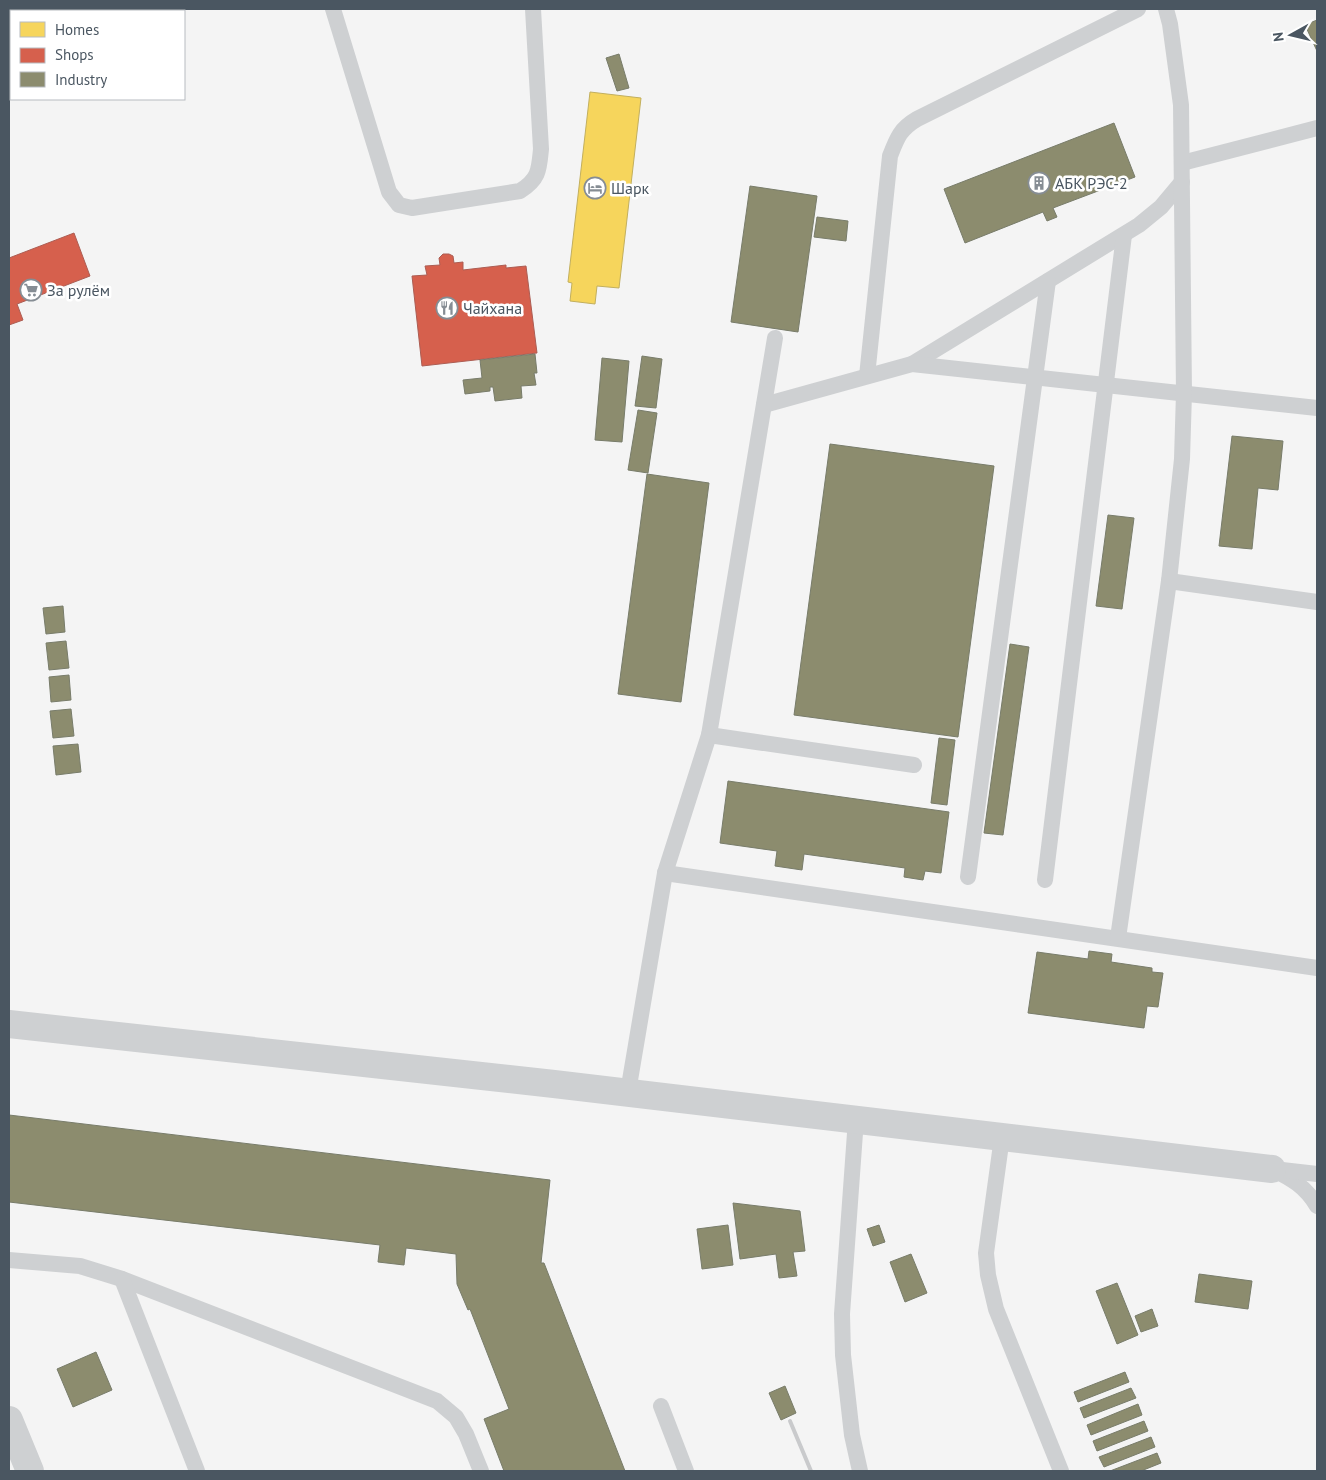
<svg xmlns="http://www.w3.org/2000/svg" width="1326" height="1480" font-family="'PT Sans',sans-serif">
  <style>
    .homes { fill: #f6d55c; stroke: #c2af5e }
    .shops { fill: #d6604d; stroke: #ac5d53 }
    .industry { fill: #8c8c6e; stroke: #787c6a }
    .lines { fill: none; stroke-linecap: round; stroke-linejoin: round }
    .lane { stroke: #ced0d2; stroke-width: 16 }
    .street { stroke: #ced0d2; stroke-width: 28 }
    .rail { stroke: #c9cacc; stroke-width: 4 }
    .labels { text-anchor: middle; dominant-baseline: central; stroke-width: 5; stroke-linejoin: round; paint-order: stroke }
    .poi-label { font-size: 16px; fill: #4a5661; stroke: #fff; text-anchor: start }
  </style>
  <rect width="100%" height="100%" fill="#f4f4f4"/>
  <path class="homes" d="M590,92l51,6 -22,190 -22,-2 -2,18 -25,-3 2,-18 -4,-1z"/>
  <g class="shops">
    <path d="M74,233l16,43 -73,28 6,16 -14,5v-67z"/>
    <path d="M443,254h6l4,2 1,7 9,-1v8l43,-5v3l20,-2 11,87 -115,13 -10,-90 15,-1 -2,-9 15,-1 -1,-7z"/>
  </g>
  <g class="industry">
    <path d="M1317,20v31l-12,-26z"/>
    <path d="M619,54l10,34 -12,3 -11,-33z"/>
    <path d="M1114,123l21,54 -82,31 4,9 -10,4 -4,-9 -78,31 -21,-54z"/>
    <path d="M750,186l67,10 -19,136 -67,-10z"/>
    <path d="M817,217l31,4 -2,20 -32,-4z"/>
    <path d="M535,354l2,19h-3l2,12 -15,1 1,12 -27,3 -2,-14h-3v4l-25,3 -2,-14 19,-2 -2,-18z"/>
    <path d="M642,356l20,3 -6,49 -21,-2z"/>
    <path d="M602,358l27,3 -7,81 -27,-2z"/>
    <path d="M638,410l19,3 -9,60 -20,-3z"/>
    <path d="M1232,436l51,5 -5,49 -20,-2 -6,61 -33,-3z"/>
    <path d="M830,444l164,22 -36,271 -164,-22z"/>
    <path d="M647,474l62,9 -28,219 -63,-8z"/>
    <path d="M1108,515l26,3 -12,91 -26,-3z"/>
    <path d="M63,606l2,26 -19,2 -3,-26z"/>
    <path d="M66,641l3,27 -20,2 -3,-27z"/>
    <path d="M1010,644l19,3 -26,188 -19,-2z"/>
    <path d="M69,675l2,25 -20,2 -2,-25z"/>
    <path d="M71,709l3,27 -21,2 -3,-27z"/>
    <path d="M939,738l16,2 -8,65 -16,-2z"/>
    <path d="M78,744l3,28 -25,3 -3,-29z"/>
    <path d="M728,781l221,31 -8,61 -16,-2 -2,9 -19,-3 1,-9 -101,-14 -2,16 -27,-4 2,-15 -57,-8z"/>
    <path d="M1089,951l23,3 -1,8 41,6v4l11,1 -5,34 -11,-1 -3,22 -116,-15 9,-61 51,7z"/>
    <path d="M9,1115l541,65 -9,83h3l81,208h-121l-20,-52 25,-10 -39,-100 -2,1 -11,-26 -1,-30 -50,-6 -2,17 -26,-3 2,-17 -371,-43z"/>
    <path d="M733,1203l67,8 5,40 -12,1 4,24 -18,2 -3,-24 -36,5z"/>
    <path d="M728,1225l5,40 -31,4 -5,-40z"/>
    <path d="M879,1225l6,17 -12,4 -6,-17z"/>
    <path d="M911,1254l16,39 -22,9 -15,-40z"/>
    <path d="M1199,1274l53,7 -4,28 -53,-7z"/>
    <path d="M1117,1283l21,52 -21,9 -21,-53z"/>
    <path d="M1152,1309l6,17 -17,6 -6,-16z"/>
    <path d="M96,1352l16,38 -39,17 -16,-38z"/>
    <path d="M1125,1372l4,10 -51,20 -4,-10z"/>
    <path d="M785,1386l11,27 -15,7 -12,-27z"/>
    <path d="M1131,1388l5,10 -52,20 -4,-10z"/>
    <path d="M1138,1404l4,11 -51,20 -4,-10z"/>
    <path d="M1144,1421l4,10 -51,20 -4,-10z"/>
    <path d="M1151,1437l4,10 -51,20 -5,-10z"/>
    <path d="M1157,1453l4,10 -20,8h-31z"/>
  </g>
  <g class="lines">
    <g class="lane">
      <path d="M333,9l56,183 10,13 13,3 108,-17c19,-12 19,-21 21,-42l-8,-140"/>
      <path d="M1182,163l135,-35"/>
      <path d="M912,364l227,-139 22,-18 21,-25"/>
      <path d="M867,376l23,-220c7,-18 10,-27 27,-37l221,-110"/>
      <path d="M764,405l148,-41 405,44"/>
      <path d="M1169,581l148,21"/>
      <path d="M709,735l205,30"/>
      <path d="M665,873l652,95"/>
      <path d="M968,877l80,-596"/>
      <path d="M1045,880l79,-645"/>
      <path d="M1118,938l51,-357 13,-122 2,-66 -3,-288 -11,-81 -4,-15"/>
      <path d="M628,1092l37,-219 44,-138 66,-397"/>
      <path d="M856,1119l-14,195 1,41 9,80 8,36"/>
      <path d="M1002,1137l-16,116 2,22 8,34 65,162"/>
      <path d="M1272,1169c19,9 34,18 45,37"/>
      <path d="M1282,1170l35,4"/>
      <path d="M9,1260l71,6 42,13 315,122 19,16 10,17 15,37"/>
      <path d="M122,1279l75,192"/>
      <path d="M661,1406l25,65"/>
    </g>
    <g class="street">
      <path d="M9,1024l545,60 718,85"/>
      <path d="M9,1420l21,51"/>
    </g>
    <path class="rail" d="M790,1421l21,50"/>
  </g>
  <defs>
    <g id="building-ring" transform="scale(1.125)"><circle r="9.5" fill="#fff" stroke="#868d94" stroke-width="1.5"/><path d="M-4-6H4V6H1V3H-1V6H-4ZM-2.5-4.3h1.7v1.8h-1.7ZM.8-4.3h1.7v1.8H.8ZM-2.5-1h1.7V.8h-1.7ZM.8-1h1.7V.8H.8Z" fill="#868d94"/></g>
    <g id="hotel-ring" transform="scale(1.125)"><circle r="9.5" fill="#fff" stroke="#868d94" stroke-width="1.5"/><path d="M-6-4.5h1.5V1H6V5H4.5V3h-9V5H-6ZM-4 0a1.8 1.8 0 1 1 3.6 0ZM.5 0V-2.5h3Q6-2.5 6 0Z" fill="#868d94"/></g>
    <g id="supermarket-ring" transform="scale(1.125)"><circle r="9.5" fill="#fff" stroke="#868d94" stroke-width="1.5"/><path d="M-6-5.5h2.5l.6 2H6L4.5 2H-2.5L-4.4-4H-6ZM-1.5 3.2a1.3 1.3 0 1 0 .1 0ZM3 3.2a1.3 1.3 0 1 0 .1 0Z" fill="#868d94"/></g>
    <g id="restaurant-ring" transform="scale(1.125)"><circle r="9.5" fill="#fff" stroke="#868d94" stroke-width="1.5"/><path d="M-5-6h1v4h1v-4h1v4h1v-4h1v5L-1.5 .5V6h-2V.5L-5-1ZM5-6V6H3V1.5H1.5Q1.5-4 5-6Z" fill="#868d94"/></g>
  </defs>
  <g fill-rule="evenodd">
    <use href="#building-ring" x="1039" y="183"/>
    <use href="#hotel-ring" x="595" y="188"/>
    <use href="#supermarket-ring" x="31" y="290"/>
    <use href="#restaurant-ring" x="447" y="308"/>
  </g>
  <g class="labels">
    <g class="poi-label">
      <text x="1055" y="183">АБК РЭС-2</text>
      <text x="611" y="188">Шарк</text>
      <text x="47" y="290">За рулём</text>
      <text x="463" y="308">Чайхана</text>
    </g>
  </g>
  <rect width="1326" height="1480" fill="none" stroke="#4a5661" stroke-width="20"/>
  <rect x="10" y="10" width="175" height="90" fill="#ffffff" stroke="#b7bbc0"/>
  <rect x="20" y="22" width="25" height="15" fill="#f6d55c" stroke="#b7bbc0"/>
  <text x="55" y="35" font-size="15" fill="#4a5661">Homes</text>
  <rect x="20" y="48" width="25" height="15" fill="#d6604d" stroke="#b7bbc0"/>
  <text x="55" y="60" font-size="15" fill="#4a5661">Shops</text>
  <rect x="20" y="72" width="25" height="15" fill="#8c8c6e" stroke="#b7bbc0"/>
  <text x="55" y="85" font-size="15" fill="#4a5661">Industry</text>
  <g transform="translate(1291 35) rotate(262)" stroke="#ffffff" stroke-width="4" paint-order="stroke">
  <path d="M0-4L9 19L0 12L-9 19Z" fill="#4a5661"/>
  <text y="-8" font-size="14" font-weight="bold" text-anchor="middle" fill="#4a5661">N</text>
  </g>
</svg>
